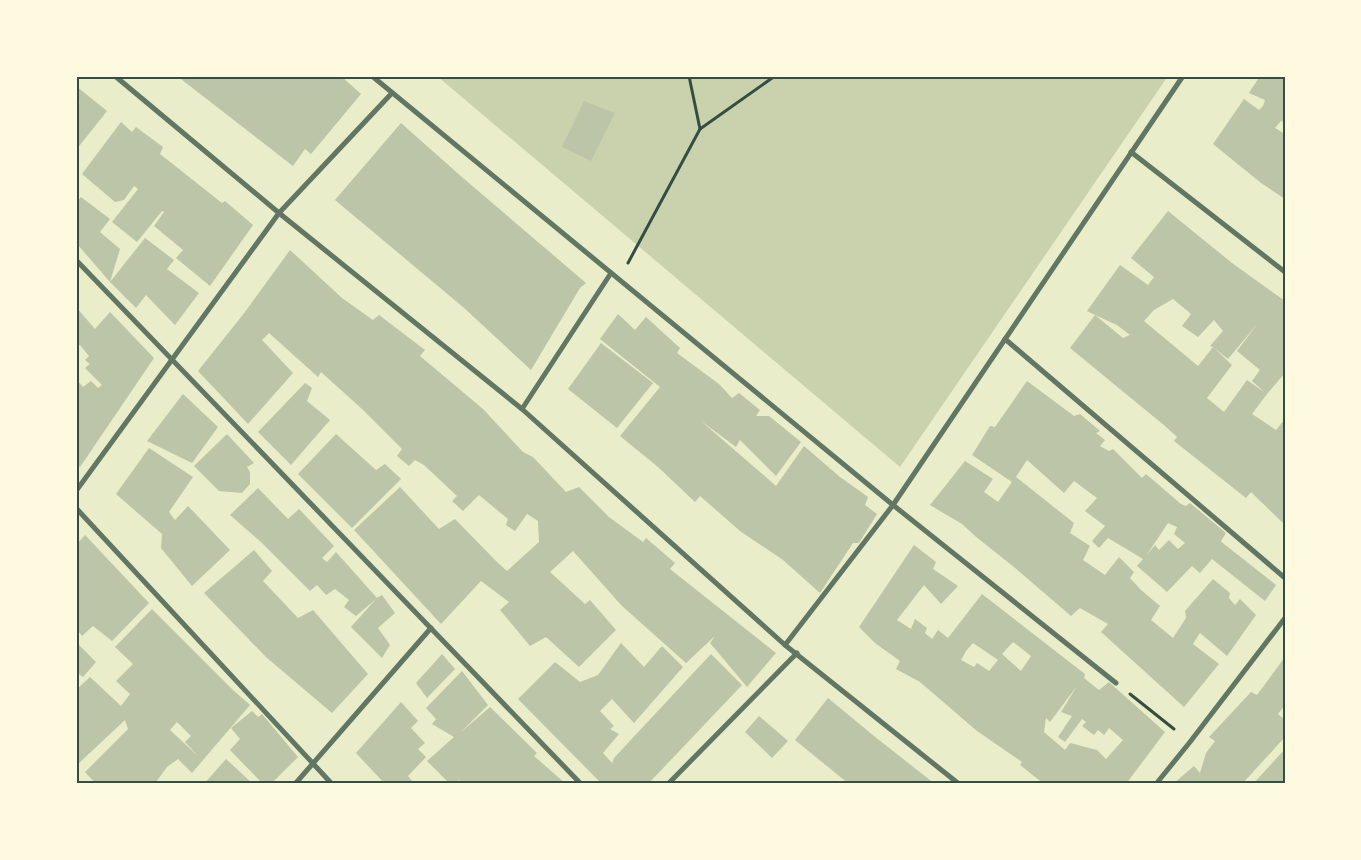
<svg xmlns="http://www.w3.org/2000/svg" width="1361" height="860" font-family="Montserrat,sans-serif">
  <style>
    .green { fill: #cad2ad }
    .building { fill: #bcc5a7; fill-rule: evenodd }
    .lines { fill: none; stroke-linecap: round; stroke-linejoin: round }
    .path { stroke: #344e41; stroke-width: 3 }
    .minor { stroke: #617663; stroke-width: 5 }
    .neatline { fill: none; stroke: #344e41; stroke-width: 2 }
  </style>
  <rect width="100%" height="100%" fill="#e9edc9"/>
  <path class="green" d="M437,76h731l-268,391z"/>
  <g class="building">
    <path d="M177,76h164l20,18 -50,60 -6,-5 -12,17z"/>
    <path d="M1260,76h25v46l-4,-1 -6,7 10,6v65l-24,-16 -48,-39 31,-45 15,11 4,-4 2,-6 -16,-7z"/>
    <path d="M76,86l31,25 -31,39v-42l5,-7 -5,6z"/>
    <path d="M584,101l31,12 -24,48 -29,-14z"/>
    <path d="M121,122l11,10 4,-5 27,20 -3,7 62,49 3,-2 28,24 -43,61 -34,-28 7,-8 -29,-24 10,-14 -2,-1 -25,31 -25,-20 26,-33 -4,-3 -10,14 -9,2 -33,-28z"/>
    <path d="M401,123l62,55 123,105 -6,5 -49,82 -68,-63 -128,-107z"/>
    <path d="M81,197l29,22 -10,13 20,17 -10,33 -32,-37 -2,2v-44z"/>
    <path d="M1168,211l64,52 53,38v72l-18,21 -15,20 24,16 9,-11v106l-34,-33 -5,6 -72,-57 3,-4 -12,-11 -95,-78 25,-33 -8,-4 33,-46 28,20 6,-8 -23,-19zM1173,299l18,15 -9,12 16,11 16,-17 9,11 -13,15 3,1 -15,19 -54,-45 10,-11zM1095,315l22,10 13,10 -7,3zM1258,323l-21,28 23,19 -8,11 12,11 -17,-12 -23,32 -17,-14 25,-33 -19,-18 15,12z"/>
    <path d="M145,238l29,22 -7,9 32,24 -24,32 -29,-30 -10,13 -26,-26z"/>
    <path d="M290,250l52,48 31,22 6,-5 46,35 -5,6 63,53 40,43 10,5 33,35 13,-5 30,30 34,25 3,-4 29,25 -5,6 106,84 -29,34 -37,-44 5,-7 -29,27 -64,-57 -49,-55 -23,21 35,32 5,-4 26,30 -37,37 -33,-30 -16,9 -30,-36 9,-8 -28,-21 -40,43 -87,-94 46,-43 39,42 16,-10 43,44 9,8 32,-29 -1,-21 -11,-7 -12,17 -9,-6 2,-6 -29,-24 -16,16 -11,-10 5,-5 -33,-31 -9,-5 -6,6 -12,-10 5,-7 -40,-40 -41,-37 -3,5 -49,-44 -7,7 31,33 -45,51 -50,-53 47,-59z"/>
    <path d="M76,307l19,22 15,-17 44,46 -74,109 -4,-4v-84l7,8 8,-6 7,7 4,-3 -17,-17 5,-4 -5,-4 4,-4 -9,-11 -4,3z"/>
    <path d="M618,314l17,16 11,-13 34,31 -3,5 42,31 13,14 7,-5 21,17 -4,6h13l32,26 -25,34 -36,-36 -4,7 -35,-26 75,65 28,-40 36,31 28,20 -3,8 12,9 -18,29h-6l-33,50 -37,-33 -43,-29 -40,-35 -5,6 -37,-35 -38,-31 40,-49 15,12 -75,-60z"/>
    <path d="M601,343l52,40 -36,45 -49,-39z"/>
    <path d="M1027,381l47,35 6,-2 20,17 -4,2 9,7 -5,6 9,5 4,-2 29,29 4,-4 35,30 5,2 4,-3 36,30 -5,8 3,3 52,41 -11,16 -53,-42 -12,14 -8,-7 -25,26 -30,-26 6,-7 -35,-21 -9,10 -7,-7 13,-15 -20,-15 12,-13 -23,-17 -10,12 -37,-33 -11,17 58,46 -4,10 20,13 -7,14 22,15 14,-18 15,15 -4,6 11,12 19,16 -9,14 22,18 13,-20 -1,-7 28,-32 17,14 -1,5 6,7 5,-6 16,16 -29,41 -27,-23 -7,11 26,20 -35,43 -83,-75 7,-8 -28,-16 -9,8 -57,-49 -39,-31 -13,-12 -32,-19 35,-44 28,18 -9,13 14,10 14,-20 -40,-27 18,-29 5,1zM1168,523l9,4 -3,7 11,9 -7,6 -9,-9 -10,10 -4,-5 -9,11z"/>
    <path d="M305,383l7,5 -5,13 23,19 -39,45 -33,-33z"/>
    <path d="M183,394l35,33 -26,36 -45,-22z"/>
    <path d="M227,434l27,29 -7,4 3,5v12l-8,9 -23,-2 -25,-25z"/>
    <path d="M336,434l40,36 9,-6 16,15 -49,49 -54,-54z"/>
    <path d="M149,448l44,29 -24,35 6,8 13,-14 42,44 -38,36 -31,-38 1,-14 -46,-40z"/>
    <path d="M258,488l30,31 11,-10 35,37 -12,12 5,4 9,-10 41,46 5,-3 13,18 -17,15 12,17 -8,13 -31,-31 25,-28 -20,17 -12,-9 5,-7 -14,-11 -9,6 -9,-10 -7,6 -47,-47 -33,-29z"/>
    <path d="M85,535l64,68 -37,38 -19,-15 -11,10 -6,-8v-83z"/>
    <path d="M914,545l22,17 -3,7 25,17 -17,18 -17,-19 -27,35 14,9 4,-10 12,9 -2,5 7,6 6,-9 10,8 34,-44 103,80 -1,4 15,12 10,-8 56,50 -39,52h-82l-24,-19 2,-3 -45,-31 -57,-49 -24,-13 4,-8 -25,-18 -16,-16zM1013,642l18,14 -10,15 -19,-17zM973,643l25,17 -9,11 -12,-8 -3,4 -13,-7 5,-9zM1077,686l-16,26 11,4 -14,21 7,5 17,-23 4,3 -4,4 12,9 4,-5 6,5 5,-7 14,12 -17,19 -9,-9 -27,-7 -5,7 -21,-18 2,-14 4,4z"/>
    <path d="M254,550l18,21 -9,10 35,37 15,-8 55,64 -36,39 -66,-56 -62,-64z"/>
    <path d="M152,609l81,81 17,15 -58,68 -14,-14 -11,8 -11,15 1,2h-61l-11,-12 43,-43 -3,-9 -47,44 -2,-2v-72l14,-13 31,29 9,-12 -14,-13 17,-17 -18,-17zM177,722l14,14 -6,6 13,14 -28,-26z"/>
    <path d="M76,642l20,20 -13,15 -7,-5z"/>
    <path d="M621,643l23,24 18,-21 21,21 -49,56 -22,-24 -12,12 14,15 -4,3 9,5 -16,19 9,10 2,-5 97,-104 31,31 -94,99h-46l-84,-85 37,-37 25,20 18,-7z"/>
    <path d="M442,654l13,15 -28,29 -11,-15z"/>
    <path d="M1285,657v48l-7,9 7,6v17l-43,47h-69l21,-18 6,7 6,-20 9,-12 -6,-4 42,-45 6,3z"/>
    <path d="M462,671l26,34 -28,28 30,-26 47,46 -3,3 32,28h-105l-2,-4 -6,4h-3l-23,-23 27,-24 -22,-13 4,-5 -10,-11z"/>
    <path d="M828,698l46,38 61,48h-86l-54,-44z"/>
    <path d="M401,702l17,19 -7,7 14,15 -7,6 8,8 -18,19 7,8h-30l-29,-31z"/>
    <path d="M252,711l6,6 4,-3 36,43 -27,27h-8l-33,-34 10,-11 -9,-11z"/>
    <path d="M759,716l29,25 -16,17 -27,-26z"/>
    <path d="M1285,749v35h-32z"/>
    <path d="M226,759l27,25h-49z"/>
  </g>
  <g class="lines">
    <g class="path">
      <path d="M689,76l11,53 75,-53"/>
      <path d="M628,263l72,-134"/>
      <path d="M1130,694l44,35"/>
    </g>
    <g class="minor">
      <path d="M115,76l164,137 243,196 263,236 174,139"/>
      <path d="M372,76l521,429 223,178"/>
      <path d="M1131,152l154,120"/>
      <path d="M76,260l505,524"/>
      <path d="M1005,339l280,239"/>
      <path d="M522,409l89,-136"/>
      <path d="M76,491l203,-278 113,-120"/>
      <path d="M76,508l256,276"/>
      <path d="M785,645l108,-140 290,-429"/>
      <path d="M295,784l136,-156"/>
      <path d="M668,784l129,-131"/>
      <path d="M1156,784l34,-42 95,-124"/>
    </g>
  </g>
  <rect width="1361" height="860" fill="none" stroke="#fefae0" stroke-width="155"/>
  <rect x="78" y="78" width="1206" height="704" class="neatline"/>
</svg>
